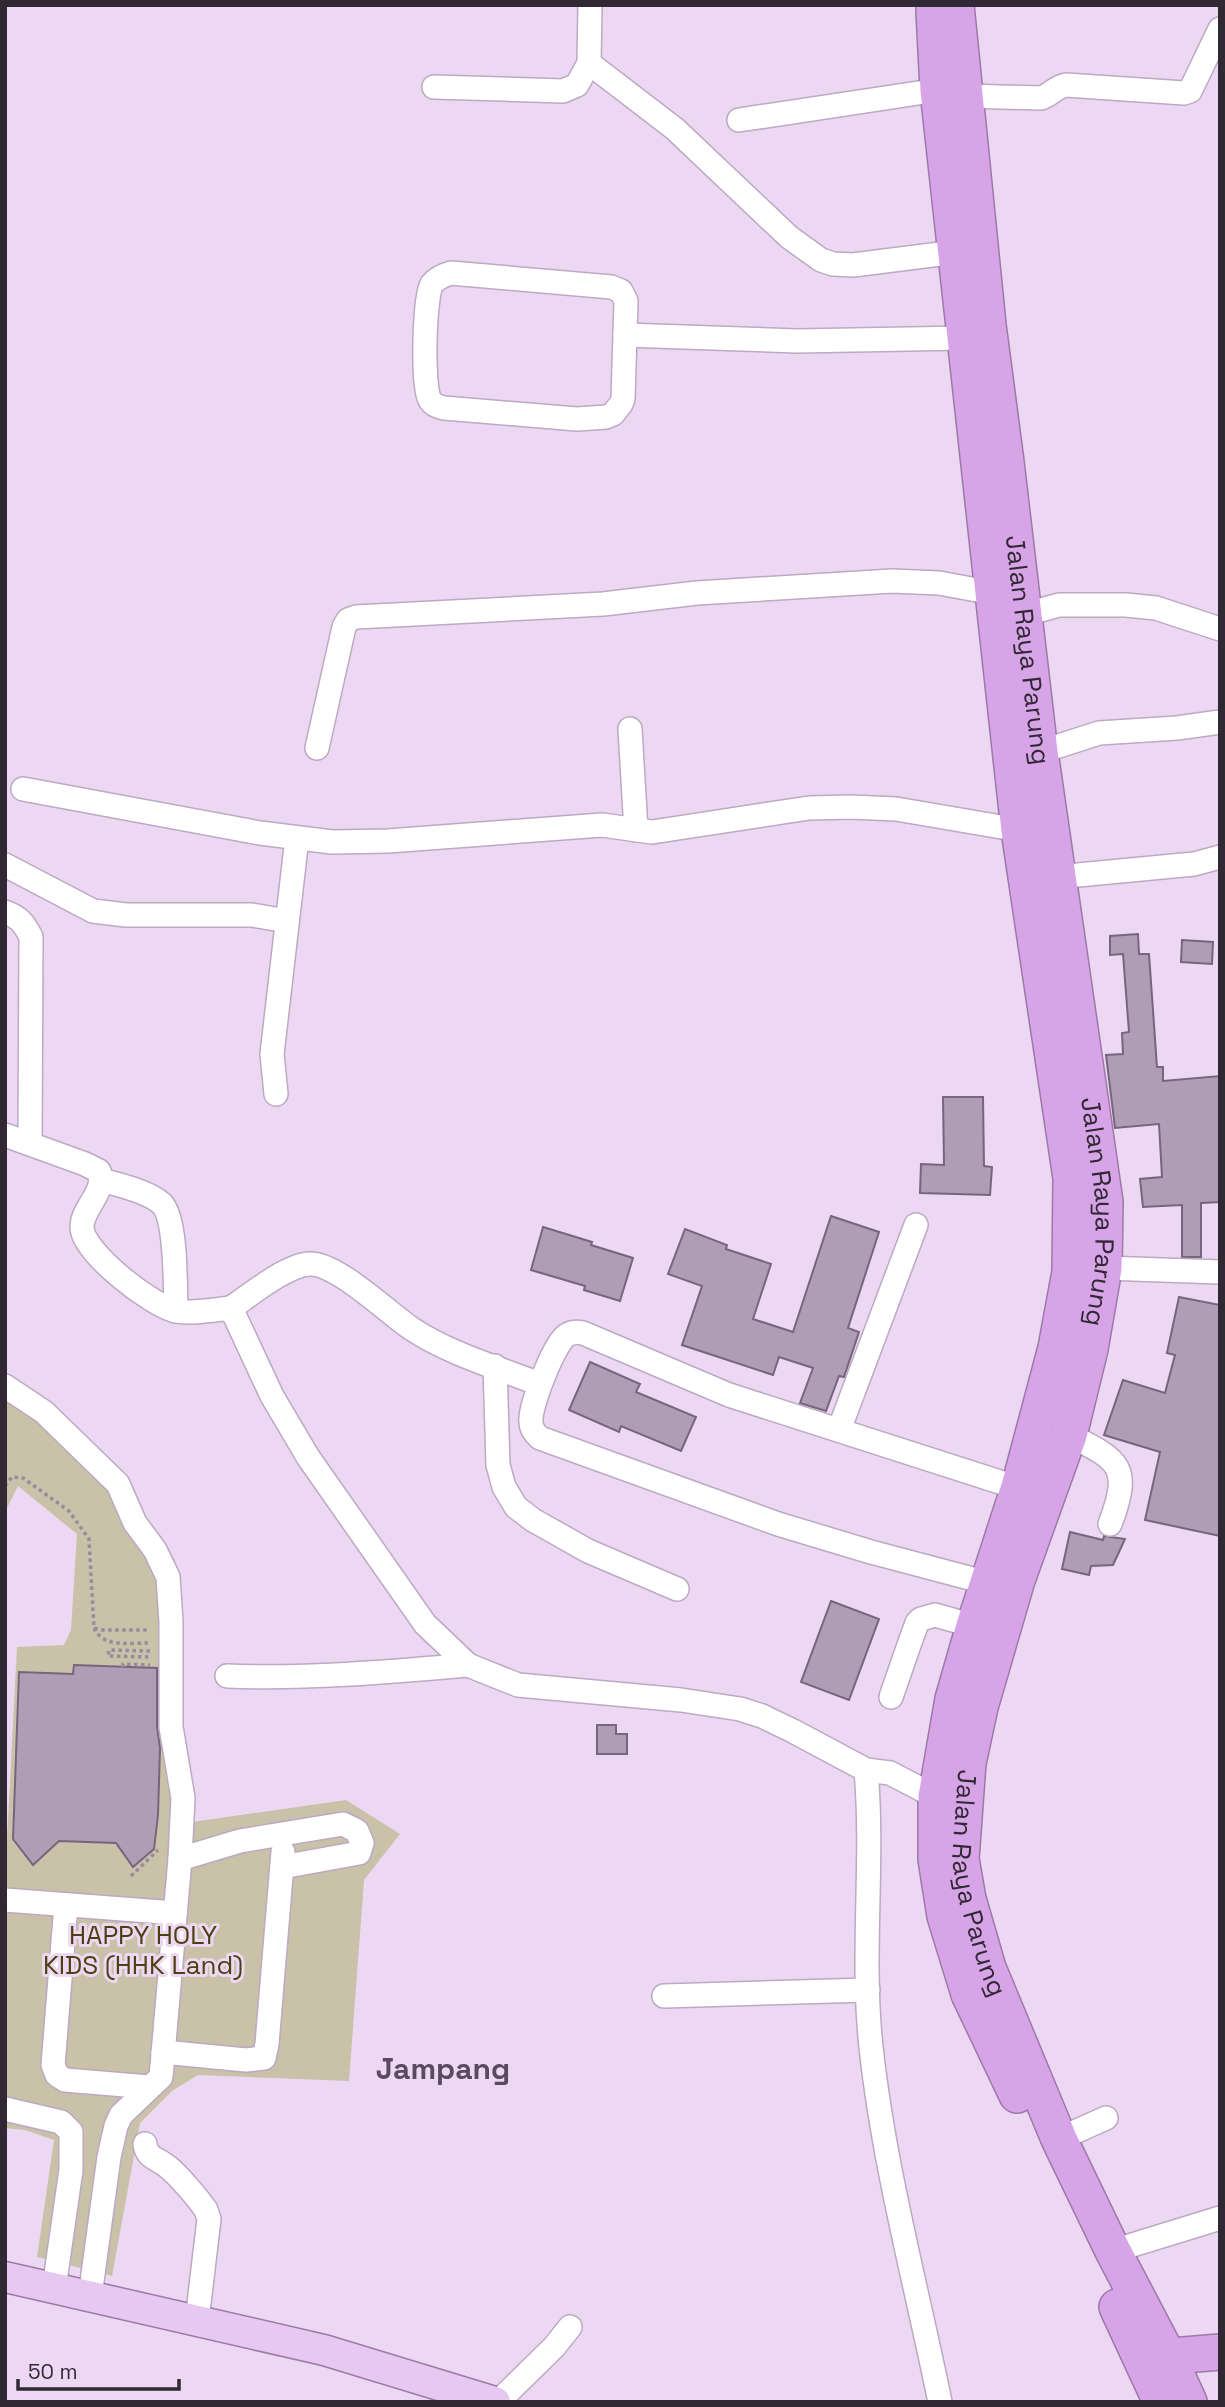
<svg xmlns="http://www.w3.org/2000/svg" width="1225" height="2407" font-family="'Space Grotesk',sans-serif">
  <style>
    .green { fill: #c9c1a8 }
    .building { fill: #af9cb5; stroke: #77657d; stroke-width: 2 }
    .lines { fill: none; stroke-linecap: round; stroke-linejoin: round }
    .minor-casing { stroke: #bca9c2; stroke-width: 26 }
    .major-casing { stroke: #9d79a8; stroke-width: 33 }
    .highway-casing { stroke: #9d79a8; stroke-width: 38 }
    .path { stroke: #998a9e; stroke-width: 3.5; stroke-dasharray: 3.5 3.5; stroke-linecap: butt }
    .minor { stroke: #fff; stroke-width: 23 }
    .major { stroke: #e7c8f1; stroke-width: 30 }
    .highway { stroke: #d7a4e7; stroke-width: 35 }
    .labels { text-anchor: middle; dominant-baseline: central; stroke-width: 6; stroke-linejoin: round; paint-order: stroke }
    .street-label { font-size: 26px; fill: #302832; stroke: #ecd8f3 }
    .park-label { font-size: 26px; fill: #4e3f10; stroke: #ecd8f3 }
    .quarter-label { font-size: 30px; font-weight: bold; fill: #5a495f; stroke: #ecd8f3 }
  </style>
  <rect width="100%" height="100%" fill="#ecd8f3"/>
  <path class="green" d="M5,1377l131,131 39,52 4,55v82l13,125 154,-22 54,34 -36,46 -15,201 -151,-6 -26,16 -32,32 -28,153 -75,-19 17,-117 -29,-10 -20,-2v-250l12,-231 47,-2 7,-15 6,-96 -59,-48 -13,26z"/>
  <g class="building">
    <path d="M1138,934l1,20h10l8,113h6v14l57,-5v126l-19,1v54h-19v-52l-39,2 -3,-28 22,-2 -3,-53 -44,4 -9,-73 17,-1 -1,-21 7,-1 -6,-78 -13,1v-19z"/>
    <path d="M1182,940l31,2 -1,22 -31,-2z"/>
    <path d="M943,1097h40l1,69 8,1 -2,28 -70,-2 1,-29 23,1z"/>
    <path d="M831,1216l48,16 -31,96 11,4 -15,45 -5,-1 -13,35 -26,-8 13,-35 -34,-11 -6,18 -91,-30 20,-59 -34,-12 17,-45 42,16 -1,4 45,15 -18,55 40,13z"/>
    <path d="M543,1227l49,15 -1,3 42,13 -13,43 -36,-11 1,-4 -54,-16z"/>
    <path d="M1179,1297l41,8v231l-75,-16 15,-68 -56,-17 19,-55 42,13 10,-38 -8,-2z"/>
    <path d="M590,1362l50,22 -4,8 60,25 -15,34 -60,-25 -2,6 -50,-22z"/>
    <path d="M1070,1532l33,8 1,-4 21,3 -12,26 -22,1 -2,9 -27,-6z"/>
    <path d="M831,1601l48,18 -30,81 -48,-18z"/>
    <path d="M74,1665l83,3v59l3,21 -2,67 -4,34 -21,18 -17,-24 -57,-2 -26,24 -20,-26 6,-167 54,2z"/>
    <path d="M597,1725h19v9h11v20h-30z"/>
  </g>
  <g class="lines">
    <g class="minor-casing">
      <g id="minor">
        <path d="M590,5l-1,58 86,66 114,108 32,23 12,4 20,1 103,-13"/>
        <path d="M434,87l129,4 14,-6 12,-22"/>
        <path d="M966,96l75,2c10,-3 14,-11 25,-13l118,8 6,-2 3,-6 27,-56"/>
        <path d="M739,120l199,-30"/>
        <path d="M451,273l160,14 10,4 5,10 -3,98 -2,5 -8,10 -7,3 -29,2 -133,-11c-5,-1 -11,-3 -14,-8 -8,-11 -6,-104 2,-116 5,-6 12,-9 19,-11z"/>
        <path d="M625,335l172,6 168,-3"/>
        <path d="M1023,615l36,-10h67l30,3 64,21"/>
        <path d="M630,729l6,101"/>
        <path d="M317,748l27,-121 4,-7 8,-3 247,-13 94,-11 195,-12 47,2 54,10"/>
        <path d="M1040,752l59,-19 78,-5 43,-6"/>
        <path d="M23,789l237,44 72,9 56,-1 214,-16 50,7 157,-24 42,-1 45,2 123,21"/>
        <path d="M5,865l88,46 33,4h126l35,6"/>
        <path d="M1057,877l137,-13 26,-7"/>
        <path d="M5,912c14,5 19,11 26,25l-1,206"/>
        <path d="M276,1094l-4,-40 25,-216"/>
        <path d="M5,1135l80,29 14,7c8,21 -17,36 -17,56 0,25 70,79 94,84 18,3 37,-1 55,-3l41,88 36,61 117,167 43,41 50,20 163,15 59,9 22,7 31,15 73,39 24,3 46,24"/>
        <path d="M101,1180c16,4 49,12 61,24 15,16 13,84 14,107"/>
        <path d="M1104,1268l116,4"/>
        <path d="M231,1308c19,-13 56,-43 78,-44 27,-2 79,49 103,65 38,25 84,38 127,55"/>
        <path d="M495,1366l3,99 6,22 12,20 17,13 55,31 89,38"/>
        <path d="M5,1386l39,26 74,72 17,39 20,27 13,27 3,45v105l12,71 -3,61"/>
        <path d="M839,1430l77,-205"/>
        <path d="M1069,1435c50,25 63,31 41,89"/>
        <path d="M988,1583l-117,-31 -93,-28 -238,-86c-6,-5 -10,-11 -9,-19 0,-15 24,-78 36,-84 5,-3 11,-3 16,-2l146,62 302,97"/>
        <path d="M227,1676c81,3 160,-4 241,-11"/>
        <path d="M891,1697l18,-52 8,-22 4,-4 14,-4 39,11"/>
        <path d="M866,1770c8,92 -5,185 5,277 13,120 45,237 69,355"/>
        <path d="M5,1900l170,13"/>
        <path d="M66,1905l-13,160 4,10 8,5 84,7"/>
        <path d="M664,1996l204,-6"/>
        <path d="M163,2052l83,8 18,-2 3,-14 16,-192"/>
        <path d="M5,2109l56,13 10,10v38l-17,118"/>
        <path d="M1059,2139l47,-21"/>
        <path d="M145,2144c2,15 13,14 23,23 10,8 30,31 38,43l3,9 -12,101"/>
        <path d="M1113,2251l107,-33"/>
        <path d="M90,2296l19,-139 7,-31 5,-11 40,-38 19,-218 60,-18 103,-17 14,7 5,12 -3,10 -77,14"/>
        <path d="M498,2402l56,-55 16,-20"/>
      </g>
    </g>
    <g class="major-casing">
      <path id="major" d="M5,2277l319,73 171,52"/>
    </g>
    <g class="highway-casing">
      <g id="highway">
        <path id="s1" d="M956,5l32,320 18,137 34,290 65,450 -1,66 -14,81 -21,86 -52,145 -37,127 -12,56 -7,96 7,40 20,69 71,171 54,112 55,105 21,46"/>
        <path d="M934,11l4,79 81,740 52,348 -1,94 -14,76 -37,139 -45,139 -21,73 -17,98v62l9,57 24,78 48,101"/>
        <path d="M1117,2307l44,95"/>
        <path d="M1147,2358l73,-6"/>
      </g>
    </g>
    <g class="path">
      <path d="M5,1486l7,-9 11,1 46,33 20,28 5,89 9,2h46"/>
      <path d="M94,1628c9,20 36,15 55,15"/>
      <path d="M150,1651l-41,-1 -1,6 44,1"/>
      <path d="M123,1667v-3l27,1"/>
      <path d="M131,1876l27,-26"/>
    </g>
    <use href="#minor" class="minor"/>
    <use href="#major" class="major"/>
    <use href="#highway" class="highway"/>
  </g>
  <g class="labels">
    <g class="street-label">
      <text stroke="none"><textPath href="#s1" startOffset="649">Jalan Raya Parung</textPath></text>
      <text stroke="none"><textPath href="#s1" startOffset="1216">Jalan Raya Parung</textPath></text>
      <text stroke="none"><textPath href="#s1" startOffset="1909">Jalan Raya Parung</textPath></text>
    </g>
    <g class="park-label">
      <text x="143" y="1935">HAPPY HOLY<tspan x="143" dy="30">KIDS (HHK Land)</tspan></text>
    </g>
    <g class="quarter-label">
      <text x="443" y="2068">Jampang</text>
    </g>
  </g>
  <rect width="1225" height="2407" fill="none" stroke="#302832" stroke-width="14"/>
  <path d="M18 2379v10h161v-10" fill="none" stroke="#302832" stroke-width="3.5"/>
  <text x="28" y="2379" font-size="21" fill="#302832" stroke="#ecd8f3" stroke-width="5" paint-order="stroke">50 m</text>
</svg>
